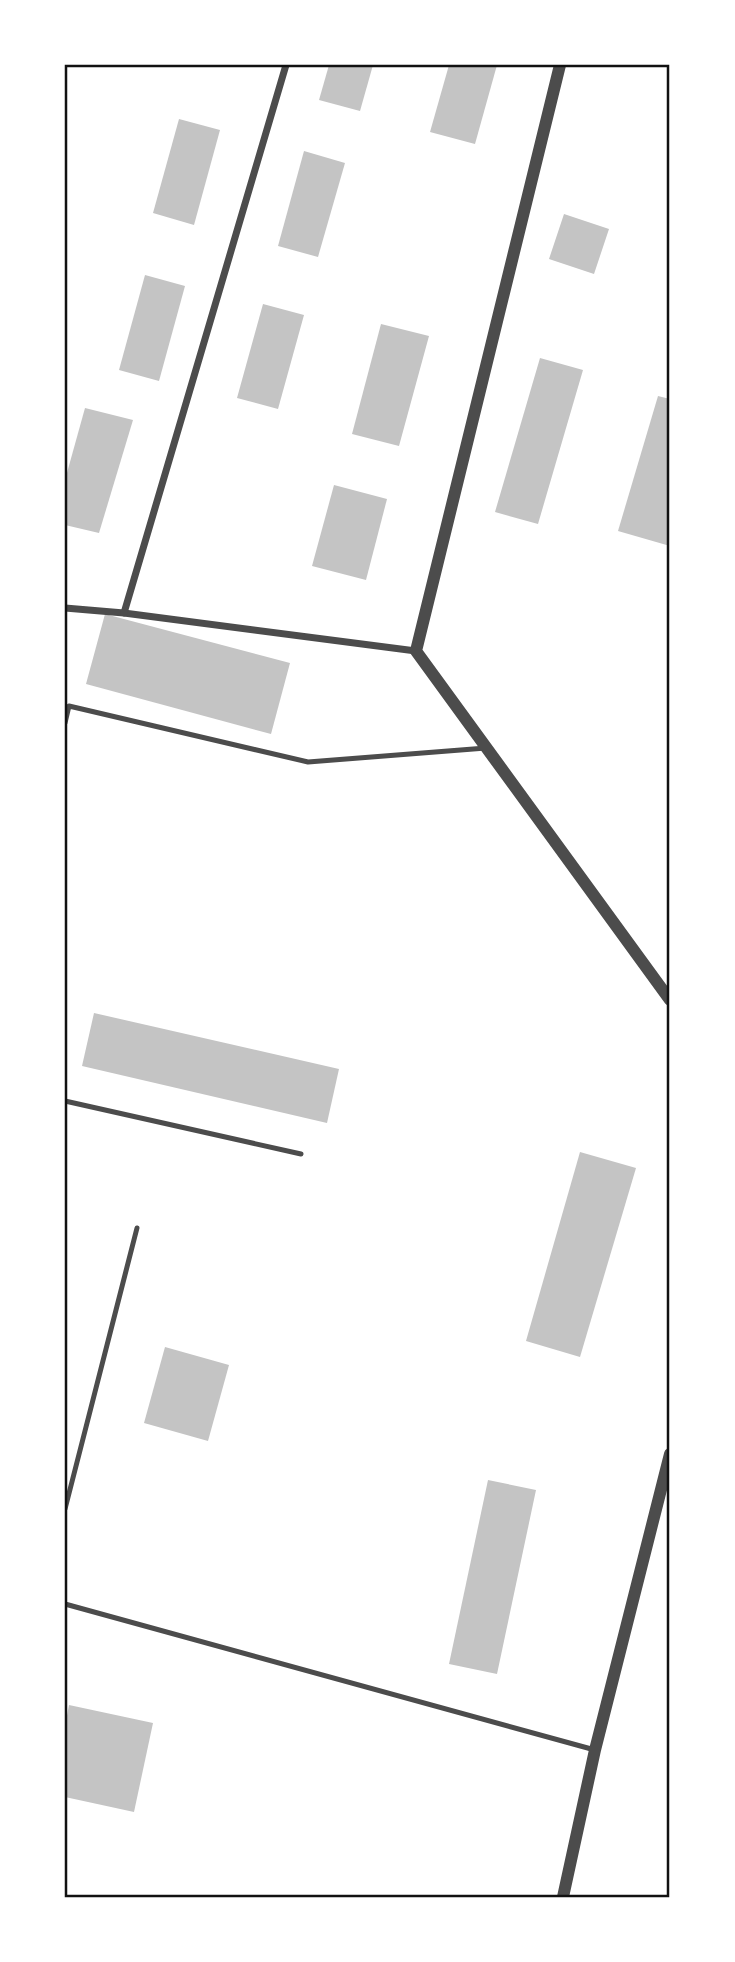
<svg xmlns="http://www.w3.org/2000/svg" width="735" height="1962" font-family="Rubik,sans-serif">
  <style>
    .building { fill: #c4c4c4 }
    .lines { fill: none; stroke-linecap: round; stroke-linejoin: round }
    .service { stroke: #4c4c4c; stroke-width: 5 }
    .minor { stroke: #4c4c4c; stroke-width: 7 }
    .tertiary { stroke: #4c4c4c; stroke-width: 12 }
    .neatline { fill: none; stroke: #111; stroke-width: 2.5 }
  </style>
  <rect width="100%" height="100%" fill="#fff"/>
  <g class="building">
    <path d="M329,65h44l-13,46 -41,-11z"/>
    <path d="M449,65h48l-22,79 -45,-12z"/>
    <path d="M179,119l41,11 -26,95 -41,-12z"/>
    <path d="M304,151l41,12 -27,94 -40,-11z"/>
    <path d="M564,214l45,15 -15,45 -45,-15z"/>
    <path d="M145,275l40,11 -26,95 -40,-11z"/>
    <path d="M263,304l41,11 -26,94 -41,-11z"/>
    <path d="M381,324l48,12 -30,110 -47,-12z"/>
    <path d="M540,358l43,12 -45,154 -43,-12z"/>
    <path d="M658,396l12,3v147l-52,-15z"/>
    <path d="M85,408l48,12 -34,113 -34,-8v-45z"/>
    <path d="M334,485l53,14 -21,81 -54,-14z"/>
    <path d="M105,614l185,49 -19,71 -185,-50z"/>
    <path d="M94,1013l245,56 -12,54 -245,-57z"/>
    <path d="M580,1152l56,16 -56,189 -54,-16z"/>
    <path d="M165,1347l64,18 -21,76 -64,-18z"/>
    <path d="M488,1480l48,10 -39,184 -48,-10z"/>
    <path d="M69,1705l84,18 -19,89 -69,-15v-71z"/>
  </g>
  <g class="lines">
    <g class="service">
      <path d="M65,723l4,-17 239,56 178,-14"/>
      <path d="M65,1101l236,53"/>
      <path d="M65,1509l72,-281"/>
      <path d="M65,1604l530,146"/>
    </g>
    <g class="minor">
      <path d="M65,608l59,5 292,38"/>
      <path d="M124,613l162,-548"/>
    </g>
    <g class="tertiary">
      <path d="M560,65l-144,586 254,349"/>
      <path d="M563,1897l32,-147 75,-296"/>
    </g>
  </g>
  <rect width="735" height="1962" fill="none" stroke="#ffffff" stroke-width="133"/>
  <rect x="66" y="66" width="602" height="1830" class="neatline"/>
</svg>
